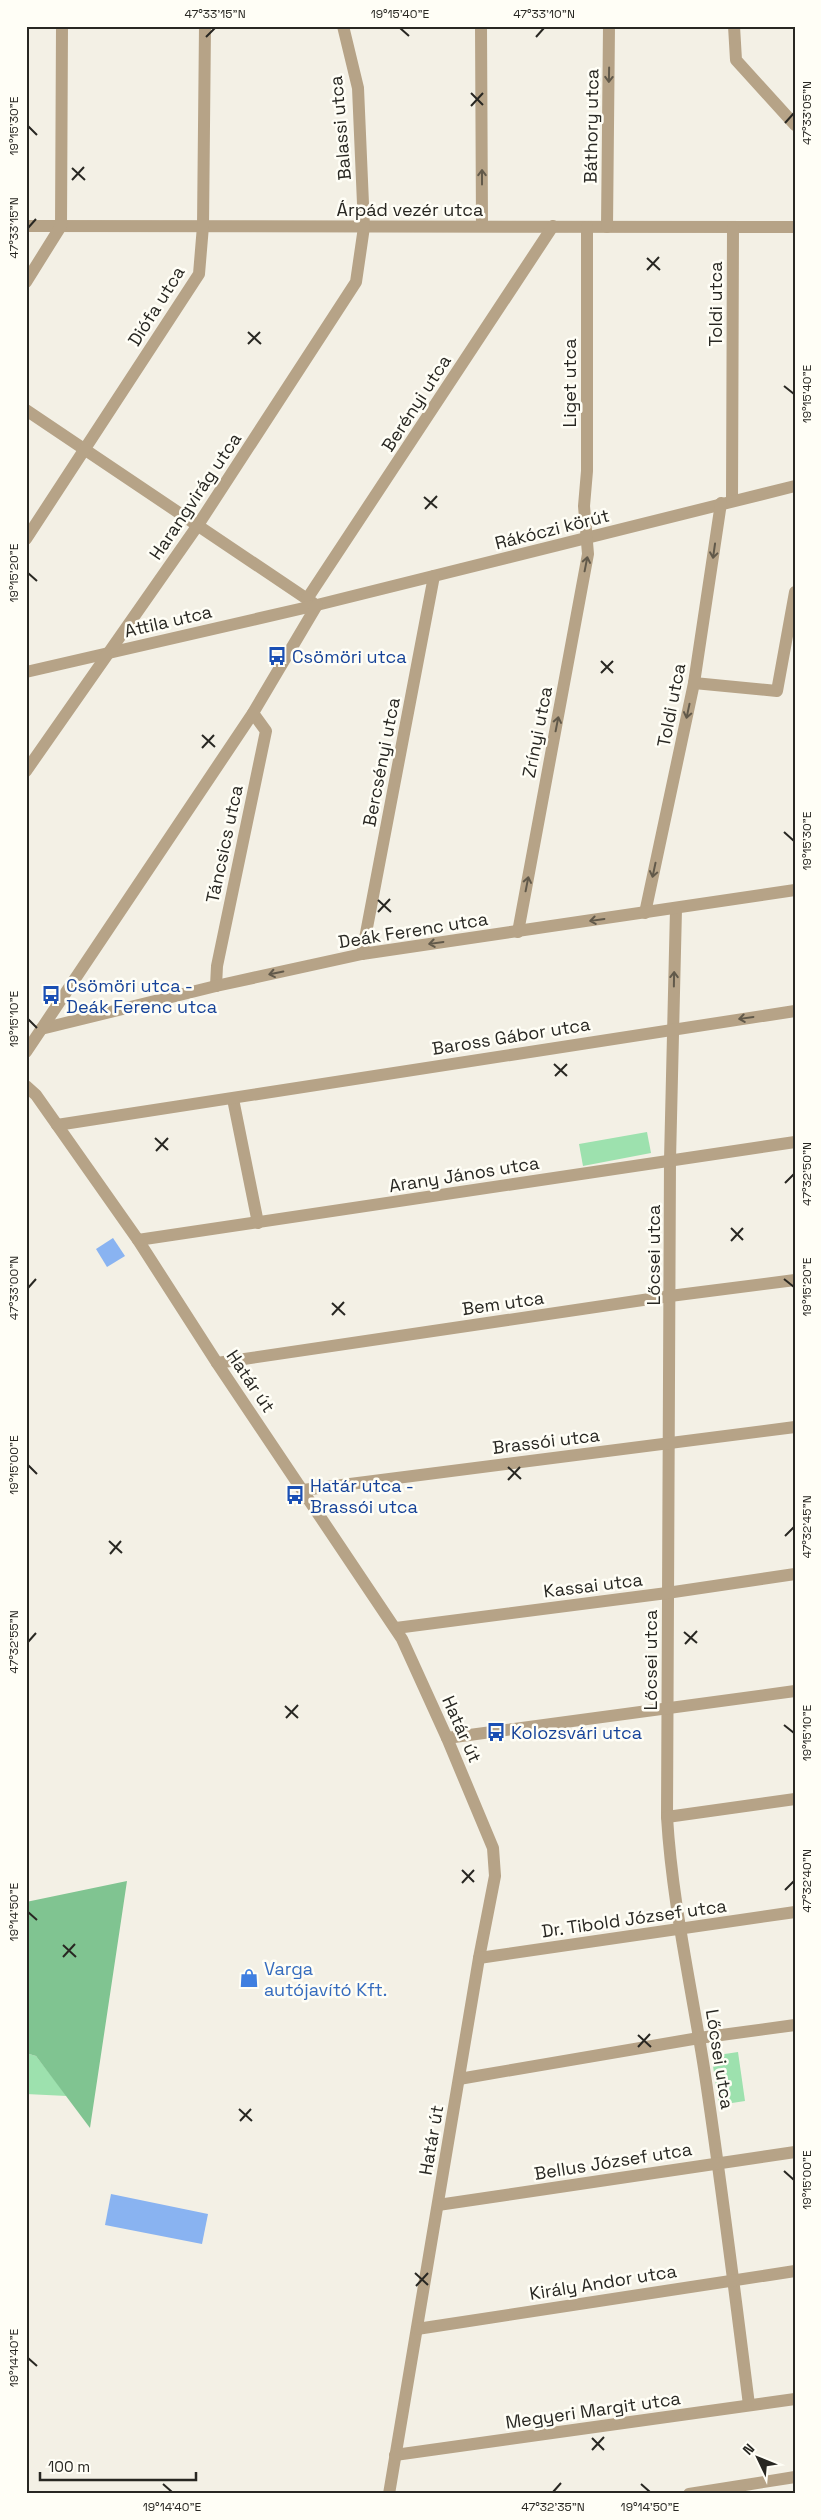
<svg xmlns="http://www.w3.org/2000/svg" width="821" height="2520" font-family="'Space Grotesk',sans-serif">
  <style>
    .green { fill: #9de1ae }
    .forest { fill: #80c491 }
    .water { fill: #89b3f1 }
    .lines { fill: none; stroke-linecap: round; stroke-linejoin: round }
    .street { stroke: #b6a387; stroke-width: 12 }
    .oneway { stroke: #61594a }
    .ticks { fill: none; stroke: #282722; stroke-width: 2 }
    .labels { text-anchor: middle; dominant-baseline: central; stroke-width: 5; stroke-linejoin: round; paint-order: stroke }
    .street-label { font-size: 18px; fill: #282722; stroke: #fffef6 }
    .transit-label { font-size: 18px; fill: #164399; stroke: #fffef6; text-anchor: start }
    .shop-label { font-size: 18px; fill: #366cbe; stroke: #fffef6; text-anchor: start }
    .neatline { fill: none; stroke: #282722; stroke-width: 2 }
    .ticks-label { font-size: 12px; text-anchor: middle; fill: #282722 }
  </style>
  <rect width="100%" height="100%" fill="#f3f0e5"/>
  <g class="green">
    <path d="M647,1132l4,21 -68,13 -4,-22z"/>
    <path d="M738,2052l7,49 -26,4 -6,-39 7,-1 -2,-10z"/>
    <path d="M26,2053l10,3 31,40 -41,-2z"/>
  </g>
  <path class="forest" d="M127,1881l-37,247 -54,-72 -10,-3v-151z"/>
  <g class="water">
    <path d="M113,1238l12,18 -18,11 -11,-18z"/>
    <path d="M111,2194l97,20 -6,30 -97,-19z"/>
  </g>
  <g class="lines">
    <g class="street">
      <path d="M481,26l1,200"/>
      <path d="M734,26l2,34 59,65"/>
      <path d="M26,226l769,1"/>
      <path d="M607,227l2,-201"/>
      <path d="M26,282l35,-56 1,-200"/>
      <path d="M26,410l287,193"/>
      <path d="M732,501l1,-273"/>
      <path d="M26,539l173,-265 4,-48 2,-200"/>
      <path d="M307,599l246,-373"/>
      <path d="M26,672l291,-67 478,-119"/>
      <path d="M694,683l83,8 18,-99"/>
      <path d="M26,771l172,-246 158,-243 8,-55 -6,-139 -15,-62"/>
      <path d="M676,909l-6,251 -3,657c5,84 24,168 37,251 17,112 31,225 45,337"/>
      <path d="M645,913l49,-230 27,-180"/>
      <path d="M518,932l70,-378 -4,-48 3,-35v-244"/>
      <path d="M362,954l72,-378"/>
      <path d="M216,986l1,-20 49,-235 -13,-18"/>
      <path d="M41,1029l175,-43 146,-32 433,-64"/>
      <path d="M26,1052l227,-339 64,-108"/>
      <path d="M26,1086l10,9 102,145 79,123 185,276 45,99 46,110 2,28 -16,82 -90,536"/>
      <path d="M233,1099l25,124"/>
      <path d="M57,1125l738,-114"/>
      <path d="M138,1240l657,-98"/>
      <path d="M217,1363l453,-67 125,-16"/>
      <path d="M303,1490l492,-63"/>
      <path d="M396,1628l271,-35 128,-19"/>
      <path d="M447,1738l348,-47"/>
      <path d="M667,1817l128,-18"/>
      <path d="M479,1958l316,-46"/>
      <path d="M459,2079l240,-41 96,-13"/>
      <path d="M438,2205l357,-53"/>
      <path d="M417,2329l378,-58"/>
      <path d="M395,2455l400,-56"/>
      <path d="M689,2494l106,-17"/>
    </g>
  </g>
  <defs><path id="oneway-shaft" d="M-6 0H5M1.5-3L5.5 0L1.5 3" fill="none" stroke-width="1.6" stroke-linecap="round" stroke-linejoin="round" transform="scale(1.25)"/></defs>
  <g class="oneway">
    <use href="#oneway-shaft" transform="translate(609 75) rotate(91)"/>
    <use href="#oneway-shaft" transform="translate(482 177) rotate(-90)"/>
    <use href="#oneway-shaft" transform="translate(714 551) rotate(98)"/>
    <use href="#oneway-shaft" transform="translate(586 564) rotate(-79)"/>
    <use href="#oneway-shaft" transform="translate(688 711) rotate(102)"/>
    <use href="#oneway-shaft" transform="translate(557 724) rotate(-79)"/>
    <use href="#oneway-shaft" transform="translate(654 870) rotate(102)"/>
    <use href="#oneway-shaft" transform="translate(527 884) rotate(-79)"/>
    <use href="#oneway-shaft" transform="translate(597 920) rotate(172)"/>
    <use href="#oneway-shaft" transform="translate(436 943) rotate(172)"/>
    <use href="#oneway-shaft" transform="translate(276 973) rotate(168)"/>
    <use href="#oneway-shaft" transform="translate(674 979) rotate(-89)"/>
    <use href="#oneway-shaft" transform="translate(746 1018) rotate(172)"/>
  </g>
  <path class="ticks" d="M400,28l9,8M206,37l9,-9M536,37l8,-9M471,93l12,12M471,106l12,-13M785,123l9,-10M28,126l9,9M72,168l13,12M72,180l12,-13M28,228l8,-9M647,258l13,12M647,270l12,-13M248,332l13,12M248,344l12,-12M784,386l10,8M424,497l13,11M425,509l12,-13M28,573l9,8M601,661l12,12M601,673l12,-12M202,735l13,12M202,748l12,-13M784,832l10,9M378,900l13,12M378,912l12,-13M28,1019l9,9M554,1064l13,12M555,1076l12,-12M155,1138l13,12M156,1151l12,-13M785,1183l9,-9M731,1228l12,12M731,1241l12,-13M784,1279l10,8M28,1288l8,-9M332,1303l13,12M332,1315l12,-13M28,1465l9,9M508,1467l13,12M508,1480l12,-13M785,1536l9,-9M109,1541l13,12M110,1554l11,-13M684,1632l13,11M28,1642l8,-9M685,1644l12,-13M285,1706l13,12M286,1718l12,-13M784,1725l10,8M462,1870l12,12M462,1883l12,-13M785,1890l9,-9M28,1912l9,8M63,1945l13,12M63,1957l12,-13M638,2035l13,12M638,2047l12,-13M239,2109l13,12M240,2121l11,-12M784,2171l10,9M415,2273l13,12M416,2286l12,-13M28,2358l9,8M592,2438l12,12M592,2450l12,-13M163,2484l9,8M641,2484l9,8M553,2492l8,-9"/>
  <defs>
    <g id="bus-bare" transform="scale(1.5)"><path d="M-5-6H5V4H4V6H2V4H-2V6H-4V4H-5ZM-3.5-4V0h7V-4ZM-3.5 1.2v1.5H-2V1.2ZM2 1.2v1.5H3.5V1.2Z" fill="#1a4fb4" stroke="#fffef6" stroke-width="2.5" paint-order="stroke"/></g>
    <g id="shop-bare" transform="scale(1.5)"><path d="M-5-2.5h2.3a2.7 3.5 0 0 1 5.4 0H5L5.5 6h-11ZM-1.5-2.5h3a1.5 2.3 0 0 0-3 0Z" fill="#3f7fe0" stroke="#fffef6" stroke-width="2.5" paint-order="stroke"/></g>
  </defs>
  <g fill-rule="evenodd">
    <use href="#bus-bare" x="277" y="656"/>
    <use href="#bus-bare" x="51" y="995"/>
    <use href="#bus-bare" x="295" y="1495"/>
    <use href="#bus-bare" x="496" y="1732"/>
    <use href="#shop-bare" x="249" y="1978"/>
  </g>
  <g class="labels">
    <g class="street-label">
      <text transform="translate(591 126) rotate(-89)">Báthory utca</text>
      <text transform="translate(340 128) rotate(-95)">Balassi utca</text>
      <text x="410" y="209">Árpád vezér utca</text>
      <text transform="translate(715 304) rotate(-90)">Toldi utca</text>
      <text transform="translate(156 306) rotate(-58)">Diófa utca</text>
      <text transform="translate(569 383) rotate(-90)">Liget utca</text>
      <text transform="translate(416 403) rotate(-57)">Berényi utca</text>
      <text transform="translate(195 496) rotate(-56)">Harangvirág utca</text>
      <text transform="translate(552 529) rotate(-14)">Rákóczi körút</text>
      <text transform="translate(168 621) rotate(-13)">Attila utca</text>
      <text transform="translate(671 705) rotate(-79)">Toldi utca</text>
      <text transform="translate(537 732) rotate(-79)">Zrínyi utca</text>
      <text transform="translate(381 762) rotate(-79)">Bercsényi utca</text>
      <text transform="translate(224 844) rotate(-78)">Táncsics utca</text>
      <text transform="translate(413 930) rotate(-9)">Deák Ferenc utca</text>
      <text transform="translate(511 1036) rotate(-9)">Baross Gábor utca</text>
      <text transform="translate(464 1174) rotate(-9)">Arany János utca</text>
      <text transform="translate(653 1255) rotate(-90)">Lőcsei utca</text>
      <text transform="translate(503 1303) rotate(-8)">Bem utca</text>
      <text transform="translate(251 1381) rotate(56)">Határ út</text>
      <text transform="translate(546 1441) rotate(-7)">Brassói utca</text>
      <text transform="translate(593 1585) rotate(-7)">Kassai utca</text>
      <text transform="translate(650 1660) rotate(-90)">Lőcsei utca</text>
      <text transform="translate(462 1729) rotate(66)">Határ út</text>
      <text transform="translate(634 1918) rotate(-8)">Dr. Tibold József utca</text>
      <text transform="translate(720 2059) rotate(81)">Lőcsei utca</text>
      <text transform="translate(431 2140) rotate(-80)">Határ út</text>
      <text transform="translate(613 2161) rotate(-9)">Bellus József utca</text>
      <text transform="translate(603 2282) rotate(-9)">Király Andor utca</text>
      <text transform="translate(593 2410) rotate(-8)">Megyeri Margit utca</text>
    </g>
    <g class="transit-label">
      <text x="292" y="656">Csömöri utca</text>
      <text x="66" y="985">Csömöri utca -<tspan x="66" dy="21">Deák Ferenc utca</tspan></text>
      <text x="310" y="1485">Határ utca -<tspan x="310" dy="21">Brassói utca</tspan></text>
      <text x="511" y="1732">Kolozsvári utca</text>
    </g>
    <g class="shop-label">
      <text x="264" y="1968">Varga<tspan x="264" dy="21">autójavító Kft.</tspan></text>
    </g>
  </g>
  <rect width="821" height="2520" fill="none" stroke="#fffef6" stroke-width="55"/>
  <g transform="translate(758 2458) rotate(313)" stroke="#fffef6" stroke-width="4" paint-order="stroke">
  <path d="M0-4L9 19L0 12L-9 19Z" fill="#282722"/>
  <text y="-8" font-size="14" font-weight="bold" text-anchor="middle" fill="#282722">N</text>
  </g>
  <path d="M40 2472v8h156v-8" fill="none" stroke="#282722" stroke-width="2.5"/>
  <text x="48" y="2472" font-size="15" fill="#282722" stroke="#fffef6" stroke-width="4" paint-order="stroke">100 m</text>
  <rect x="28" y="28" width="766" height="2464" class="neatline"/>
  <g class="ticks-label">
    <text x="215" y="18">47°33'15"N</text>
    <text x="400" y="18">19°15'40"E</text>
    <text x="544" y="18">47°33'10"N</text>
    <text transform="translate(807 113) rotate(-90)" y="4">47°33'05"N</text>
    <text transform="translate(14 126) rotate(-90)" y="4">19°15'30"E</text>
    <text transform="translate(14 228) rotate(-90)" y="4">47°33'15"N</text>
    <text transform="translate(807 394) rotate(-90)" y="4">19°15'40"E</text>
    <text transform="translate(14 573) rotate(-90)" y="4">19°15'20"E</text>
    <text transform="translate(807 841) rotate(-90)" y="4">19°15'30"E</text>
    <text transform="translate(14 1019) rotate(-90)" y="4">19°15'10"E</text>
    <text transform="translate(807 1174) rotate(-90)" y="4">47°32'50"N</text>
    <text transform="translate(807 1287) rotate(-90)" y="4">19°15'20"E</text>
    <text transform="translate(14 1288) rotate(-90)" y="4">47°33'00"N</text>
    <text transform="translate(14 1465) rotate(-90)" y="4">19°15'00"E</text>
    <text transform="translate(807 1527) rotate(-90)" y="4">47°32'45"N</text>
    <text transform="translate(14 1642) rotate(-90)" y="4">47°32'55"N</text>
    <text transform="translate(807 1733) rotate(-90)" y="4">19°15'10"E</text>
    <text transform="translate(807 1881) rotate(-90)" y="4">47°32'40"N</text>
    <text transform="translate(14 1912) rotate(-90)" y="4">19°14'50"E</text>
    <text transform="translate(807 2180) rotate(-90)" y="4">19°15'00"E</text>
    <text transform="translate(14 2358) rotate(-90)" y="4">19°14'40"E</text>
    <text x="172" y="2511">19°14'40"E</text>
    <text x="553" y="2511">47°32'35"N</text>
    <text x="650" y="2511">19°14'50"E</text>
  </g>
</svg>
